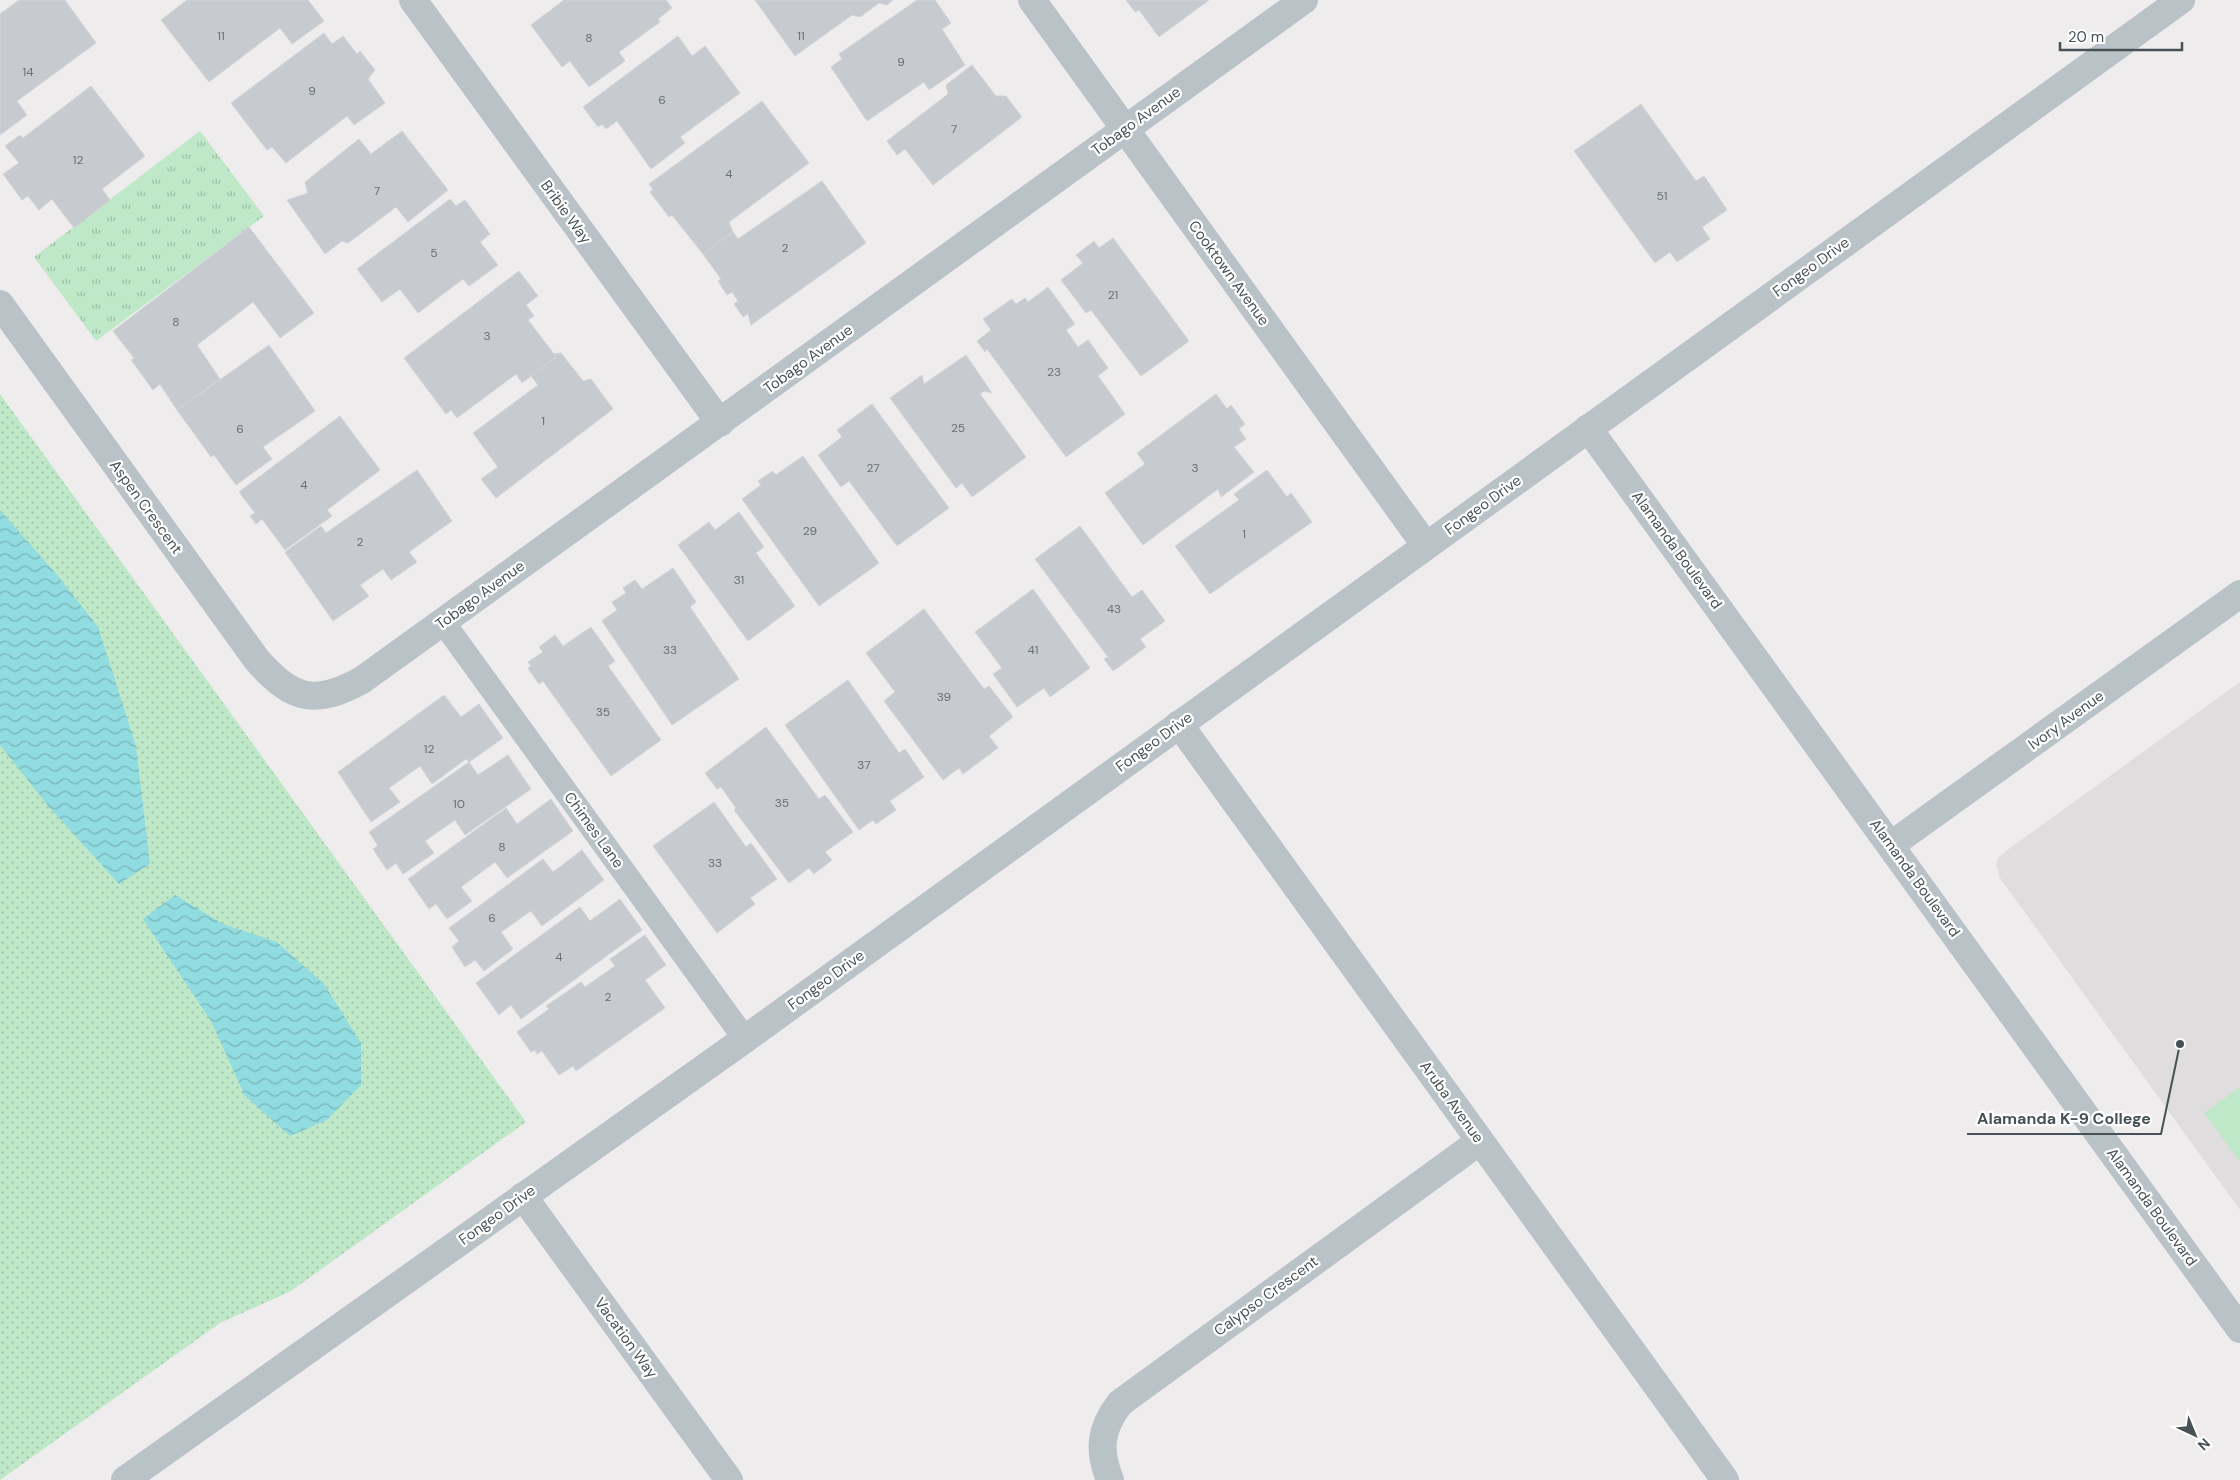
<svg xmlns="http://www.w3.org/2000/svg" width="2240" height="1480" font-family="'DM Sans',sans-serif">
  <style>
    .education { fill: #e0ddde }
    .grass { fill: url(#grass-tufts) }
    .park { fill: url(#park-dots) }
    .pitch { fill: #bfe8c8 }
    .water { fill: url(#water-waves) }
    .building { fill: #c7cacf; stroke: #d1d4d7 }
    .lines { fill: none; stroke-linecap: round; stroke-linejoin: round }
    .service { stroke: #b9c3c7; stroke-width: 24 }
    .minor { stroke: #b9c3c7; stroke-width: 28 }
    .tertiary { stroke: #b9c3c7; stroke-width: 28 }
    .labels { text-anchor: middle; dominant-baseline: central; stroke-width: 4.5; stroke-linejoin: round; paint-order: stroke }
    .number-label { font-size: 12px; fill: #677075 }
    .street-label { font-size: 15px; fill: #475257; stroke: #fff }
    .leader { fill: none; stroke: #475257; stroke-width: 2 }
    .callout-dot { fill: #475257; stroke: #fff; stroke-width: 2 }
    .callout-label { font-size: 16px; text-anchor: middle; font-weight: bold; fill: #475257; stroke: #fff; stroke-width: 4.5; stroke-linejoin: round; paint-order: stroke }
  </style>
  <defs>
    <pattern id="grass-tufts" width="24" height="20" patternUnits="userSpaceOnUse" patternTransform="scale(1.25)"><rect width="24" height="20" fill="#bfe8c8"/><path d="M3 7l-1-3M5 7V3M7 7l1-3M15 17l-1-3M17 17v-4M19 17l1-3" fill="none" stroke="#9dbfa5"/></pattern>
    <pattern id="park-dots" width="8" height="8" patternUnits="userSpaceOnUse" patternTransform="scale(1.25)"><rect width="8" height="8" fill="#bfe8c8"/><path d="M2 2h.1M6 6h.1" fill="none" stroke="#9dbfa5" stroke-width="1.8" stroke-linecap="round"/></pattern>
    <pattern id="water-waves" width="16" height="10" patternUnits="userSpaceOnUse" patternTransform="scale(1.25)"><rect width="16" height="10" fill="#91dce0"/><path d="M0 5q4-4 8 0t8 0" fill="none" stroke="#78b5b8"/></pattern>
  </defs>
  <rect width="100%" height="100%" fill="#efeced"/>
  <path class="education" d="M2240,682v528l-240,-332 -4,-13 2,-7 8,-7z"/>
  <path class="grass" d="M200,131l64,85 -168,125 -62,-84z"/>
  <path class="park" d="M0,394l526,728 -235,169 -71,32 -220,157z"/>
  <path class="pitch" d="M2240,1087v75l-36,-49z"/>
  <g class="water">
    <path d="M0,510l58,66 40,51 38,119 14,118 -31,20 -70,-77 -49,-62z"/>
    <path d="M175,895l48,29 54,18 47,42 37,59v42l-34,35 -37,16 -45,-40 -34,-75 -68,-102z"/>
  </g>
  <g class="building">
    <path d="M19,0h46l31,43 -79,58 10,14 -27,20v-121z"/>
    <path d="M187,0h121l16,21 -32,23 -12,-16 -71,54 -48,-62z"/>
    <path d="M564,0h102l6,8 -14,11 2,3 -41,30 6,9 -36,26 -19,-26 -8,6 -31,-42z"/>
    <path d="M755,0h138l-6,5 -8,-2 -19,14 -8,-2 -57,41z"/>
    <path d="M917,0h18l16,23 -9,6 23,36 -36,25 -5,-8 -57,39 -36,-54 11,-8 -3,-5z"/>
    <path d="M1126,0h83l-50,37 -20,-27 -4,2z"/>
    <path d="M324,33l8,11 11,-8 14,18 3,-3 15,19 -7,9 17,24 -31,22 -7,-9 -61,47 -14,-16 -5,3 -36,-47z"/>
    <path d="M678,36l14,20 13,-10 35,47 -60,44 5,6 -34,26 -34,-48 -11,8 -4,-5 -4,3 -15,-20z"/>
    <path d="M972,65l24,31h10l16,21 -89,68 -28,-36 -8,6 -10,-14 61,-47 -2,-9z"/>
    <path d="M91,86l54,70 -43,33 8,11 -36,28 -22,-29 -13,11 -11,-14 -6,4 -19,-26 16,-11 -14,-17 15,-11 3,3z"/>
    <path d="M762,101l47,62 -80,59 4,10 -30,22 -31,-39 -3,2 -19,-25 3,-2 -4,-6z"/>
    <path d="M1641,104l55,77 8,-5 23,34 -25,17 8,12 -33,23 -7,-10 -15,11 -81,-112z"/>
    <path d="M402,131l46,59 -40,32 -12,-15 -48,36 -6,-2 -17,13 -38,-54 21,-7 -3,-11 54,-43 12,15z"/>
    <path d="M822,181l44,62 -115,82 -3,-11 -5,3 -9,-13 4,-3 -6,-9 -5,3 -9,-14 3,-2 -18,-25 30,-22 5,7z"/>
    <path d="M450,199l6,7 9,-6 25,34 -10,8 18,23 -29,21 -6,-7 -45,34 -18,-24 -18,13 -25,-33z"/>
    <path d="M249,227l65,86 -34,25 -27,-36 -56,43 23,34 -43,31 -17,-26 -7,6 -22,-30 3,-2 -21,-27z"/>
    <path d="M1113,238l76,103 -48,35 -50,-66 -5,3 -25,-33 22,-17 -7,-8 18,-14 5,7z"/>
    <path d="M519,271l19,25 -12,9 8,11 -6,4 26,34 7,-1 -39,30 -6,-9 -59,44 -6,-8 -5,4 -42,-56z"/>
    <path d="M1048,287l27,37 -9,6 12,17 10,-7 20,28 -10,8 27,38 -59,43 -79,-108 -2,3 -8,-11 14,-11 -8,-11 29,-20 4,5 9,-6 3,4z"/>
    <path d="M269,345l46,66 -52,36 9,12 -36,26 -22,-30 -3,2 -34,-47z"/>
    <path d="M561,353l22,28 8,-2 22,30 -117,89 -15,-19 17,-12 -25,-34 65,-48 -7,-9z"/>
    <path d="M966,355l26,38 -8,-2 -4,3 46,63 -54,40 -10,-14 -6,5 -66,-90 32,-23 2,9z"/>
    <path d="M1216,394l11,15 4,-4 14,19 -6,5 7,10 -12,8 20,25 -33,25 -3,-8 -75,56 -38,-52 40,-29 -8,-11z"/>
    <path d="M872,404l77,104 -52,38 -48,-65 -8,6 -23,-32 24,-18 -5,-7z"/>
    <path d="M340,416l40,54 -53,40 5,6 -47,34 -23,-31 -6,5 -6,-8 5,-3 -16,-21z"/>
    <path d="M803,456l76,107 -60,43 -77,-107 19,-14 -3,-4 15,-10 3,4z"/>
    <path d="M417,470l35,51 -43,31 8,10 -26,18 -8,-11 -23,16 9,11 -36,25 -48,-69 36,-26 5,7z"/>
    <path d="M1267,470l20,27 4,-4 21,29 -102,72 -35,-48 64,-46 -5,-6z"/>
    <path d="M739,512l25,35 -8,6 39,53 -47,35 -70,-96 31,-23 6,8z"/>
    <path d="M1080,526l52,71 10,-7 23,31 -25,18 6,8 -33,24 -9,-12 4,-2 -73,-98z"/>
    <path d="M673,568l23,34 -6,5 49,72 -67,46 -70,-104 15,-11 -5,-8 14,-9 -3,-5 12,-8 7,9z"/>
    <path d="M1033,589l57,79 -40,29 -6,-9 -27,19 -24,-33 9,-6 -27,-36z"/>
    <path d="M924,609l60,80 5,-3 24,31 -24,19 9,12 -35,26 -4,-6 -16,12 -59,-79 11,-9 -29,-39z"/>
    <path d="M591,627l24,34 -7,5 53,74 -50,36 -68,-95 -4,3 -11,-16 3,-2 -3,-4 15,-10 -4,-5 16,-12 8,11z"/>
    <path d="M848,680l51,73 6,-4 19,28 -34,24 6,9 -20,14 -3,-4 -14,10 -74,-105z"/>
    <path d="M444,695l17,22 18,-13 24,34 -34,24 -3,-3 -34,25 -12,-18 -31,22 11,14 -29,20 -33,-50z"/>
    <path d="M766,727l53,72 6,-4 28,37 -28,20 7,8 -18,14 -5,-6 -20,15 -55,-73 2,-2 -15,-21 -4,2 -12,-16z"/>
    <path d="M508,755l23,34 -66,46 -10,-15 -30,21 9,12 -31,21 -7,-11 -9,7 -14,-21 5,-3 -9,-14 100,-70 9,13z"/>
    <path d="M551,799l22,32 -66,47 -12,-16 -34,25 11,14 -25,18 -11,-15 -7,5 -21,-30 98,-71 11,16z"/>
    <path d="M714,802l32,45 5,-4 26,36 -27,19 5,6 -38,29 -64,-87z"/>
    <path d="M582,850l22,30 -62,46 -11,-15 -30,21 12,17 -29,22 -9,-11 -10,7 -13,-20 7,-6 -10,-13 94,-69 10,13z"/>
    <path d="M620,899l22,31 -121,89 -10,-14 -12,10 -23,-32 104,-76 10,14z"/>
    <path d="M645,935l21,30 -21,15 20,28 -89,63 -3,-5 -14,9 -17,-24 -5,3 -2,-4 -4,2 -14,-20 32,-23 -3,-3 35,-24 4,5 30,-21 -5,-7z"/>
  </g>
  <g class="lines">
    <path class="service" d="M443,622l302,417"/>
    <g class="minor">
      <path d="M413,0l307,423"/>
      <path d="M1032,0l394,546"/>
      <path d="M0,304l257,356c35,40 58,46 105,20l942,-680"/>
      <path d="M1179,724l546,756"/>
      <path d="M1891,845l349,-251"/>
      <path d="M523,1196l206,284"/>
      <path d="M1110,1480c-12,-30 -10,-51 10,-77l360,-262"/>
    </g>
    <g class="tertiary">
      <path d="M1588,428l652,901"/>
      <path d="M125,1480l620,-441 1436,-1039"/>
    </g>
  </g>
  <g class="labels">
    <g class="number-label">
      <text x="221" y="36">11</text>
      <text x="801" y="36">11</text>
      <text x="589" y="38">8</text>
      <text x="901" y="62">9</text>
      <text x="28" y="72">14</text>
      <text x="312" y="91">9</text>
      <text x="662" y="100">6</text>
      <text x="954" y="129">7</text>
      <text x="78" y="160">12</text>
      <text x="729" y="174">4</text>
      <text x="377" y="191">7</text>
      <text x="1662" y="196">51</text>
      <text x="785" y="248">2</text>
      <text x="434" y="253">5</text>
      <text x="1113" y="295">21</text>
      <text x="176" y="322">8</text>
      <text x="487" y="336">3</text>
      <text x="1054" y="372">23</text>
      <text x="543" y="421">1</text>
      <text x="958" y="428">25</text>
      <text x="240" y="429">6</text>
      <text x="873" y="468">27</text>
      <text x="1195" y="468">3</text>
      <text x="304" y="485">4</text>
      <text x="810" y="531">29</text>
      <text x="1244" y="534">1</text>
      <text x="360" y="542">2</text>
      <text x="739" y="580">31</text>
      <text x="1114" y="609">43</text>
      <text x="670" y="650">33</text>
      <text x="1033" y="650">41</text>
      <text x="944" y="697">39</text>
      <text x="603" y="712">35</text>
      <text x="429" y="749">12</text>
      <text x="864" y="765">37</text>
      <text x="782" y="803">35</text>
      <text x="459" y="804">10</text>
      <text x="502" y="847">8</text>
      <text x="715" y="863">33</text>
      <text x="492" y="918">6</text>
      <text x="559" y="957">4</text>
      <text x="608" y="997">2</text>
    </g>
    <g class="street-label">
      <text transform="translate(1136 121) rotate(-36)">Tobago Avenue</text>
      <text transform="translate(566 212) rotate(54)">Bribie Way</text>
      <text transform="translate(1811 267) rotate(-36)">Fongeo Drive</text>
      <text transform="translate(1229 273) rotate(54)">Cooktown Avenue</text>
      <text transform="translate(808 359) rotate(-36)">Tobago Avenue</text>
      <text transform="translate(1483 505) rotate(-36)">Fongeo Drive</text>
      <text transform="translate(146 507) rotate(54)">Aspen Crescent</text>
      <text transform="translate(1677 550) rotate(54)">Alamanda Boulevard</text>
      <text transform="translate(480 595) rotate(-36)">Tobago Avenue</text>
      <text transform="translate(2066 720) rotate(-36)">Ivory Avenue</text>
      <text transform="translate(1154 742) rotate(-36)">Fongeo Drive</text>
      <text transform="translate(594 830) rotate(54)">Chimes Lane</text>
      <text transform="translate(1915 878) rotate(54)">Alamanda Boulevard</text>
      <text transform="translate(826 980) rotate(-36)">Fongeo Drive</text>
      <text transform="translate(1452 1102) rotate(54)">Aruba Avenue</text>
      <text transform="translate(2152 1207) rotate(54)">Alamanda Boulevard</text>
      <text transform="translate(497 1215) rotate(-36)">Fongeo Drive</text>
      <text transform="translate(1266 1296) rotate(-36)">Calypso Crescent</text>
      <text transform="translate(626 1338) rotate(54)">Vacation Way</text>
    </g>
  </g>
  <path class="leader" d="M2180 1044L2161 1134H1967"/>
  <circle class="callout-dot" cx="2180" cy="1044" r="5"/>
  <g class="callout-label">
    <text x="2064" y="1124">Alamanda K-9 College</text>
  </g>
  <g transform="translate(2195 1435) rotate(136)" stroke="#ffffff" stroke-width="4" paint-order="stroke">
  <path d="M0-4L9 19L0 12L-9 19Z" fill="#475257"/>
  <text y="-8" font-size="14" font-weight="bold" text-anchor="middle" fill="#475257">N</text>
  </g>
  <path d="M2060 42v8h122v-8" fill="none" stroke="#475257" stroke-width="2.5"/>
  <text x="2068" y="42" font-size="15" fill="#475257" stroke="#ffffff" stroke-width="4" paint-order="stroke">20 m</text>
</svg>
